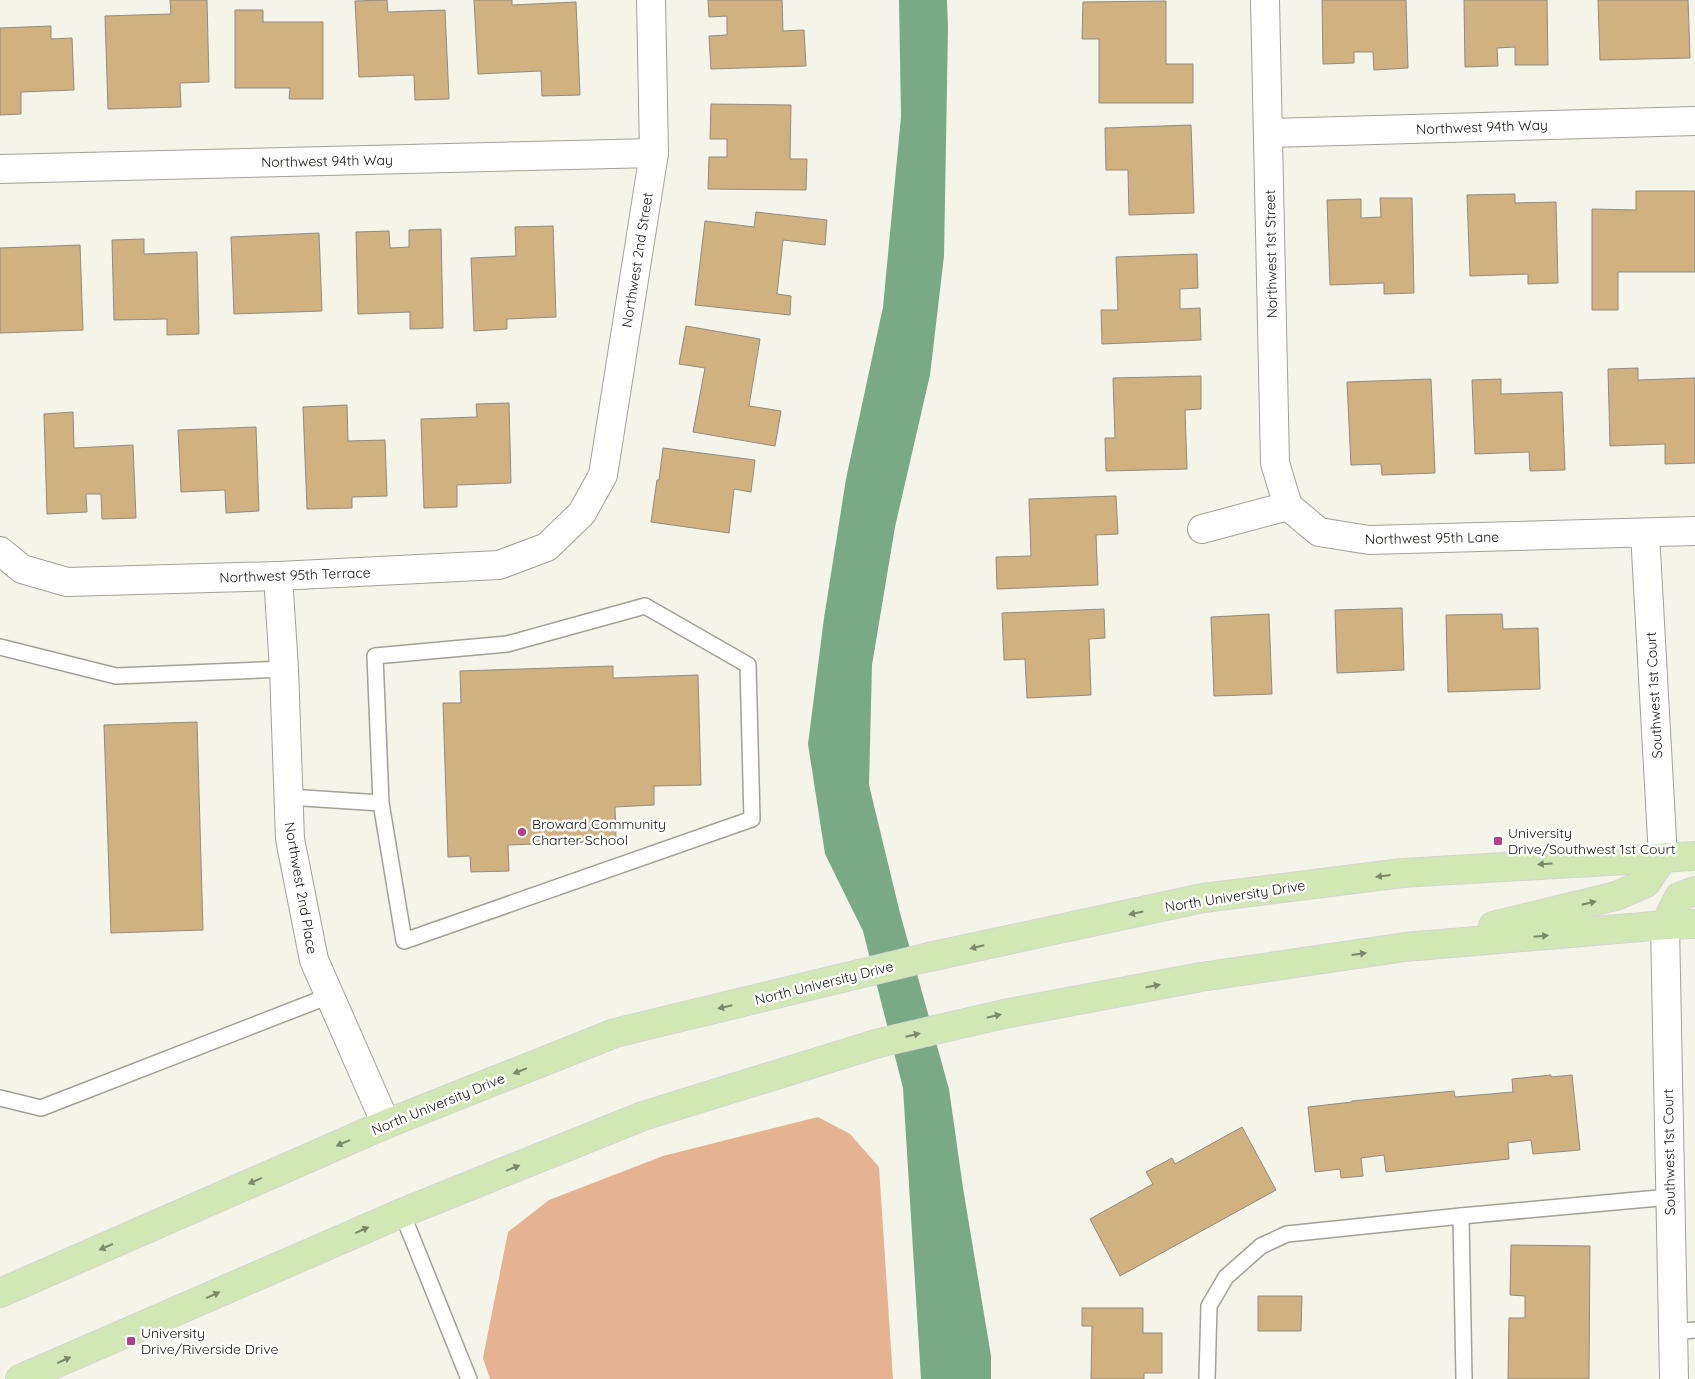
<svg xmlns="http://www.w3.org/2000/svg" width="1695" height="1379" font-family="Quicksand,sans-serif">
  <style>
    .forest { fill: #e5b391 }
    .water { fill: #79aa85 }
    .building { fill: #d0b17f; stroke: #918b82 }
    .lines { fill: none; stroke-linecap: round; stroke-linejoin: round }
    .service-casing { stroke: #a2a196; stroke-width: 18 }
    .minor-casing { stroke: #a2a196; stroke-width: 30 }
    .primary-casing { stroke: #d4d4d4; stroke-width: 30 }
    .service { stroke: #fff; stroke-width: 15 }
    .minor { stroke: #fff; stroke-width: 28 }
    .primary { stroke: #d2e8b4; stroke-width: 28 }
    .oneway { fill: #7c8869 }
    .poi-dot { fill: #b63c8e; stroke: #fff; stroke-width: 2 }
    .labels { text-anchor: middle; dominant-baseline: central; stroke-width: 5; stroke-linejoin: round; paint-order: stroke }
    .street-label { font-size: 14px; fill: #12120e; stroke: #fff }
    .poi-label { font-size: 14px; fill: #12120e; stroke: #fff; text-anchor: start }
  </style>
  <rect width="100%" height="100%" fill="#f5f4e8"/>
  <path class="forest" d="M818,1117l32,17 29,33 14,212h-403l-7,-21 25,-126 41,-32 114,-44z"/>
  <path class="water" d="M899,0h48l1,28 -4,228 -14,119 -35,152 -23,138 -3,120 31,128 49,176 14,99 28,168v23h-70l-18,-291 -40,-157 -38,-77 -17,-110 16,-126 22,-139 37,-172 18,-190z"/>
  <g class="building">
    <path d="M170,0h37l2,82 -29,1 1,24 -73,2 -3,-93 66,-2z"/>
    <path d="M387,0l1,12 57,-2 4,89 -34,1 -1,-25 -55,2 -4,-76z"/>
    <path d="M474,0h38v5l64,-3 4,93 -38,1 -1,-25 -63,3z"/>
    <path d="M708,0h74l1,31 21,-1 2,36 -95,3 -2,-33 18,-1v-19l-18,1z"/>
    <path d="M1322,0h84l2,68 -34,2 -1,-18h-19v11l-31,1z"/>
    <path d="M1464,0h83l1,65h-33v-18l-18,1 1,18 -33,1z"/>
    <path d="M1598,0h90l2,58 -90,2z"/>
    <path d="M1166,1v63h27v39h-94v-64h-17l1,-37z"/>
    <path d="M235,10h28v12h60v77h-34l1,-11h-55z"/>
    <path d="M51,26v13l21,-1 2,52 -53,2v22l-21,1v-87z"/>
    <path d="M711,104l80,1 -1,54h17l-1,31 -98,-1 1,-32h18v-18h-17z"/>
    <path d="M1191,125l3,88 -65,2 -1,-45h-22l-1,-42z"/>
    <path d="M1636,191h59v81h-77v38h-26v-101l44,1z"/>
    <path d="M1515,194v9l41,-1 2,81 -30,1v-10l-58,2 -3,-81z"/>
    <path d="M1380,198h32l2,95 -30,1v-11l-54,2 -3,-85 34,-1v19l20,-1z"/>
    <path d="M756,212l71,8 -2,25 -42,-5 -6,54 14,2 -1,19 -95,-10 10,-84 49,6z"/>
    <path d="M553,226l3,91 -49,2v10l-33,2 -3,-73 45,-2 -1,-29z"/>
    <path d="M441,229l2,99 -33,1v-17l-52,2 -2,-82 33,-1 1,17 19,-1v-17z"/>
    <path d="M319,233l3,78 -88,3 -3,-77z"/>
    <path d="M144,239v15l53,-2 2,82 -32,1v-16l-53,1 -2,-80z"/>
    <path d="M80,245l3,85 -83,3v-85z"/>
    <path d="M1197,254l1,34 -18,1v20l20,-1 1,32 -99,4 -1,-34h17l-2,-53z"/>
    <path d="M686,326l74,13 -11,67 32,5 -6,35 -82,-14 12,-64 -26,-4z"/>
    <path d="M1638,368v12l57,-2v85l-30,1v-20l-55,2 -2,-77z"/>
    <path d="M1201,376v33l-16,1 2,59 -81,2 -1,-33h10l-2,-60z"/>
    <path d="M1431,379l4,94 -53,2 -1,-11 -30,1 -4,-83z"/>
    <path d="M1501,379v15l61,-2 3,78 -35,1 -1,-19 -54,2 -3,-74z"/>
    <path d="M509,403l2,80 -54,2v22l-33,1 -3,-89 56,-2 -1,-13z"/>
    <path d="M347,405l1,36 37,-1 2,56 -35,1v11l-45,1 -4,-102z"/>
    <path d="M73,412l1,36 59,-3 3,73 -34,1 -1,-25h-15l1,18 -40,2 -3,-100z"/>
    <path d="M256,427l3,84 -33,2 -1,-23 -44,2 -3,-62z"/>
    <path d="M663,448l92,12 -4,32 -17,-3 -5,44 -78,-11 6,-42h2z"/>
    <path d="M1116,496l2,38 -22,1 2,50 -101,4 -1,-32 35,-1 -2,-57z"/>
    <path d="M1402,608l2,62 -67,3 -2,-63z"/>
    <path d="M1104,609l1,29 -16,1 2,56 -64,3 -2,-39 -21,1 -2,-47z"/>
    <path d="M1269,614l3,80 -58,2 -3,-79z"/>
    <path d="M1502,614l1,15 35,-1 2,61 -92,3 -2,-77z"/>
    <path d="M613,666v12l85,-3 3,110 -47,1v19l-39,2 1,34 -108,4 1,26 -38,1 -1,-16 -22,1 -5,-154h18l-1,-32z"/>
    <path d="M197,722l6,208 -92,3 -7,-208z"/>
    <path d="M1551,1075v2l21,-2 8,75 -47,4 -2,-14 -23,3 1,16 -123,13 -2,-17 -23,3 2,18 -22,2 -1,-9 -25,3 -7,-65 44,-5v-1l102,-10 1,6 58,-5 -1,-13z"/>
    <path d="M1242,1127l34,63 -156,86 -30,-57 63,-35 -7,-12 26,-14 3,6z"/>
    <path d="M1511,1245l79,1 -1,133h-81l1,-61h16v-22l-15,-1z"/>
    <path d="M1258,1296h44l-1,35h-43z"/>
    <path d="M1082,1308h61v25h19v40h-18v6h-53l1,-53h-10z"/>
  </g>
  <g class="lines">
    <g class="service-casing">
      <g id="service">
        <path d="M0,647l116,29 168,-7"/>
        <path d="M288,797l93,6 23,138 348,-122 -4,-154 -103,-59 -138,38 -132,12 6,147"/>
        <path d="M0,1098l41,10 288,-112"/>
        <path d="M402,1213l67,166"/>
        <path d="M1461,1216l209,-19"/>
        <path d="M1673,1332l22,-2"/>
        <path d="M1207,1379l2,-73 17,-29 35,-31 26,-12 174,-18 3,163"/>
      </g>
    </g>
    <g class="minor-casing">
      <g id="minor">
        <path d="M1265,0l10,463 13,43"/>
        <path d="M1269,133l426,-12"/>
        <path d="M0,169l654,-16"/>
        <path d="M1202,529l86,-23 31,26 50,8 326,-9"/>
        <path d="M1645,533l18,324"/>
        <path d="M0,551l22,18 45,13 211,-6 221,-11 48,-18 35,-34 21,-38 51,-322 -3,-153"/>
        <path d="M278,576l6,93 6,170 24,121 72,164"/>
        <path d="M1665,925l9,454"/>
      </g>
    </g>
    <g class="primary-casing">
      <g id="primary">
        <path d="M1665,925l14,-28 16,-6"/>
        <path d="M1493,926l123,-30 30,-13 17,-26"/>
        <path d="M0,1293l386,-169 229,-91 314,-76 274,-59 199,-25 293,-17"/>
        <path d="M20,1379l382,-166 241,-97 236,-73 125,-29 197,-37 204,-30 260,-22 30,-1"/>
      </g>
    </g>
    <use href="#service" class="service"/>
    <use href="#minor" class="minor"/>
    <use href="#primary" class="primary"/>
  </g>
  <defs><path id="oneway-solid" d="M-6-.8H1V-3.2L6.5 0L1 3.2V.8H-6Z" transform="scale(1.25)"/></defs>
  <g class="oneway">
    <use href="#oneway-solid" transform="translate(1545 864) rotate(176)"/>
    <use href="#oneway-solid" transform="translate(1383 876) rotate(173)"/>
    <use href="#oneway-solid" transform="translate(1589 903) rotate(-13)"/>
    <use href="#oneway-solid" transform="translate(1136 913) rotate(168)"/>
    <use href="#oneway-solid" transform="translate(1541 936) rotate(-5)"/>
    <use href="#oneway-solid" transform="translate(977 947) rotate(167)"/>
    <use href="#oneway-solid" transform="translate(1359 954) rotate(-8)"/>
    <use href="#oneway-solid" transform="translate(1153 986) rotate(-11)"/>
    <use href="#oneway-solid" transform="translate(725 1007) rotate(167)"/>
    <use href="#oneway-solid" transform="translate(994 1016) rotate(-13)"/>
    <use href="#oneway-solid" transform="translate(913 1035) rotate(-13)"/>
    <use href="#oneway-solid" transform="translate(520 1071) rotate(158)"/>
    <use href="#oneway-solid" transform="translate(343 1143) rotate(157)"/>
    <use href="#oneway-solid" transform="translate(513 1168) rotate(-22)"/>
    <use href="#oneway-solid" transform="translate(255 1181) rotate(156)"/>
    <use href="#oneway-solid" transform="translate(362 1230) rotate(-24)"/>
    <use href="#oneway-solid" transform="translate(106 1247) rotate(156)"/>
    <use href="#oneway-solid" transform="translate(213 1295) rotate(-24)"/>
    <use href="#oneway-solid" transform="translate(64 1360) rotate(-24)"/>
  </g>
  <g class="poi-dot">
    <circle cx="522" cy="832" r="5"/>
    <rect x="1493" y="836" width="10" height="10" rx="2.5"/>
    <rect x="126" y="1336" width="10" height="10" rx="2.5"/>
  </g>
  <g class="labels">
    <g class="street-label">
      <text transform="translate(1482 127) rotate(-2)">Northwest 94th Way</text>
      <text transform="translate(327 161) rotate(-1)">Northwest 94th Way</text>
      <text transform="translate(1271 254) rotate(-91)">Northwest 1st Street</text>
      <text transform="translate(637 260) rotate(-81)">Northwest 2nd Street</text>
      <text transform="translate(1432 538) rotate(-1)">Northwest 95th Lane</text>
      <text transform="translate(295 575) rotate(-2)">Northwest 95th Terrace</text>
      <text transform="translate(1654 695) rotate(-93)">Southwest 1st Court</text>
      <text transform="translate(301 888) rotate(80)">Northwest 2nd Place</text>
      <text transform="translate(1235 896) rotate(-9)">North University Drive</text>
      <text transform="translate(824 983) rotate(-14)">North University Drive</text>
      <text transform="translate(438 1104) rotate(-22)">North University Drive</text>
      <text transform="translate(1669 1152) rotate(-91)">Southwest 1st Court</text>
    </g>
    <g class="poi-label">
      <text x="532" y="824">Broward Community<tspan x="532" dy="16">Charter School</tspan></text>
      <text x="1508" y="833">University<tspan x="1508" dy="16">Drive/Southwest 1st Court</tspan></text>
      <text x="141" y="1333">University<tspan x="141" dy="16">Drive/Riverside Drive</tspan></text>
    </g>
  </g>
</svg>
